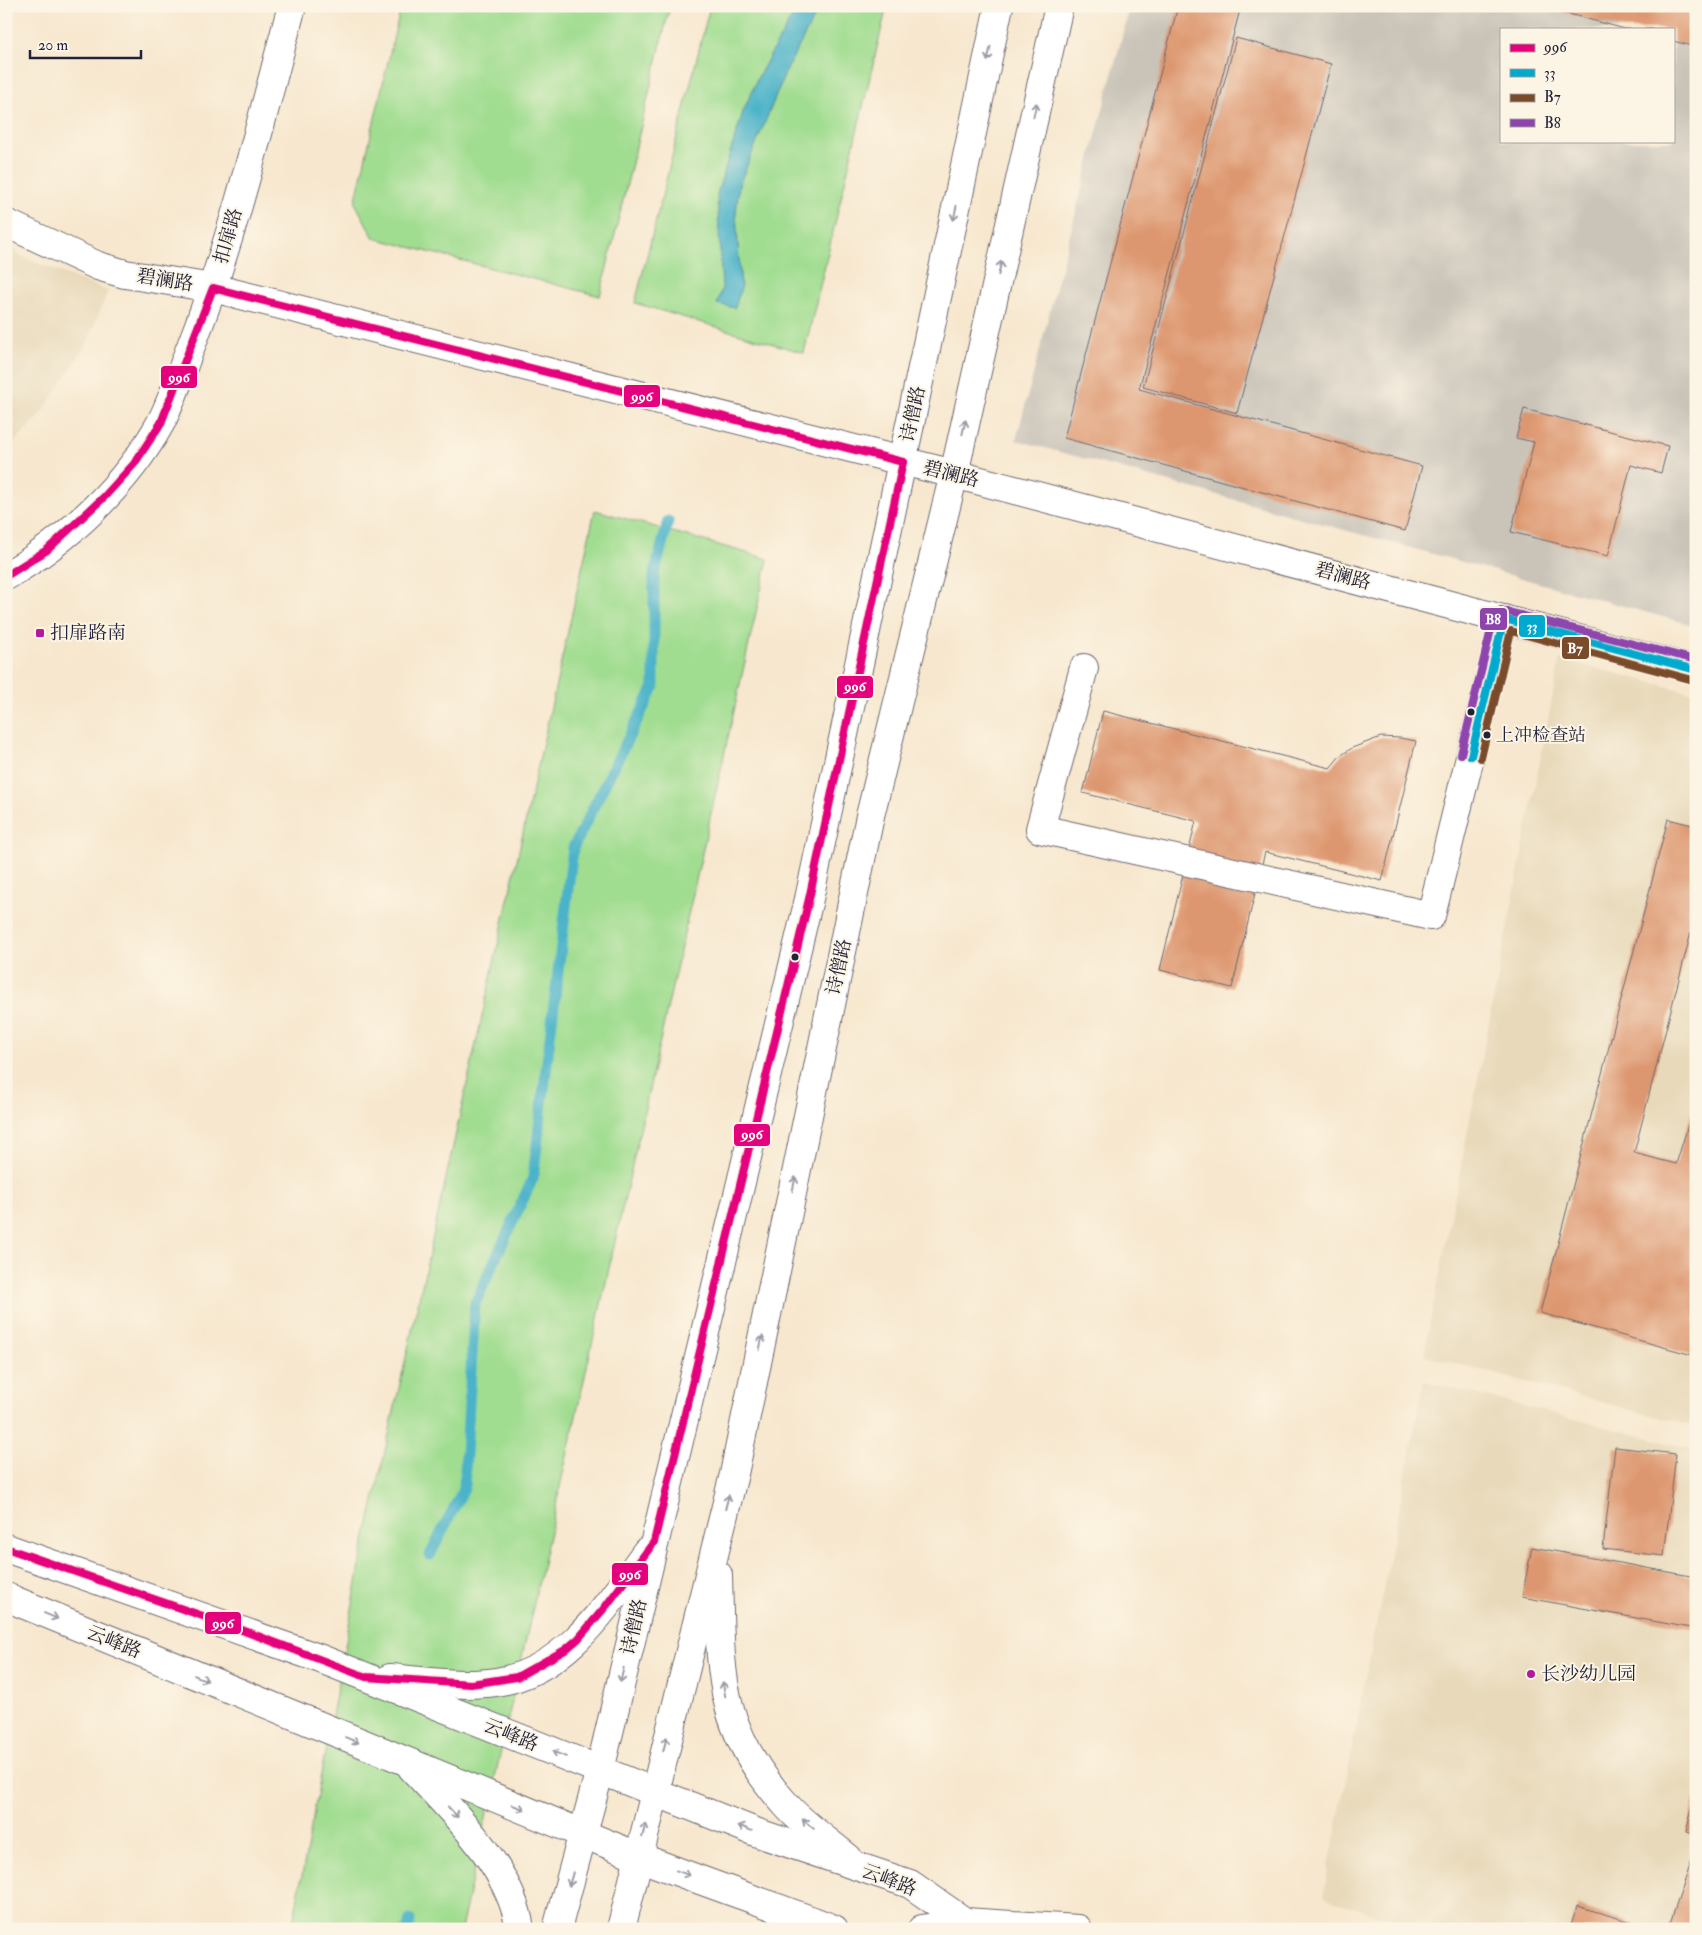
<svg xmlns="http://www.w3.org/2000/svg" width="1702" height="1935" font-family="'IM FELL Double Pica','Noto Serif SC',serif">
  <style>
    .built { fill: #e8d9ba }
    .industrial { fill: #c9c3b8; fill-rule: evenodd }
    .green { fill: #a1dd91; stroke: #628066 }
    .water { fill: #4bb3c9; stroke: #366a82 }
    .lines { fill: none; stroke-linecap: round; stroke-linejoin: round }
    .stream { stroke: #4bb3c9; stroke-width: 11 }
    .building { fill: #dd9770 }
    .minor-casing { stroke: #6d676e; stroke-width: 30 }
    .minor { stroke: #fff; stroke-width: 28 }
    .bus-1-casing { stroke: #fcf5e5; stroke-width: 11 }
    .bus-2-casing { stroke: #fcf5e5; stroke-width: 11 }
    .bus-3-casing { stroke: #fcf5e5; stroke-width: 11 }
    .bus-4-casing { stroke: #fcf5e5; stroke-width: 11 }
    .bus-1 { stroke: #e5007d; stroke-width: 8 }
    .bus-2 { stroke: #00a9ce; stroke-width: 8 }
    .bus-3 { stroke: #7a4b2a; stroke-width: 8 }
    .bus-4 { stroke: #8e44ad; stroke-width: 8 }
    .oneway { stroke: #9c9ca7 }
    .poi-dot { fill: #b5179e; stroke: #fcf5e5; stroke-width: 2 }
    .bus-dot { fill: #22223b; stroke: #fcf5e5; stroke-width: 2 }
    .labels { text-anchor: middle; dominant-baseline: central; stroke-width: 4; stroke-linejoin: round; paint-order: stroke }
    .bus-label { font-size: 18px; fill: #22223b; stroke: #fcf5e5; text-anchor: start }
    .street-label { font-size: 19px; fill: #22223b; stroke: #fcf5e5 }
    .poi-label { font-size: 19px; fill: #22223b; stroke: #fcf5e5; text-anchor: start }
    .line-badge { stroke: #fcf5e5; stroke-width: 2 }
    .badge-label { font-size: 14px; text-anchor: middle; font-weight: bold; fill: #fff }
  </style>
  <rect width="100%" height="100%" fill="#fcf5e5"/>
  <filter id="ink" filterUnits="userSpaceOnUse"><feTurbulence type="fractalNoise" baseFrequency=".02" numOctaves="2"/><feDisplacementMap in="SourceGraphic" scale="10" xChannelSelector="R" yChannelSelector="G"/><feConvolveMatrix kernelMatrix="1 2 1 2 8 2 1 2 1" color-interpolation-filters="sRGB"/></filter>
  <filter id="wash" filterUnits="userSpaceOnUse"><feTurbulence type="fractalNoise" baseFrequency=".0096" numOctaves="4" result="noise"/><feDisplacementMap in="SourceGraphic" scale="20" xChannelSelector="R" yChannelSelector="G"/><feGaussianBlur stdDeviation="1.12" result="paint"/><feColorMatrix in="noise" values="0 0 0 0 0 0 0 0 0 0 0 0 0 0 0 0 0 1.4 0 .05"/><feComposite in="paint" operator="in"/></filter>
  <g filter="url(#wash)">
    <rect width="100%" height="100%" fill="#f7e7ce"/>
    <g class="built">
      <path d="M6,245l21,14 81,32 -23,56 -47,71 -32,32z"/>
      <path d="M1560,659l136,35v733l-272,-72z"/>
      <path d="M1424,1381l272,69v479h-279l-94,-32z"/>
    </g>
    <path class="industrial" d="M1130,6h566v620l-680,-186zM1501,29h172v112h-172z"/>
    <g class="green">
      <path d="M401,6h269l-70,290 -226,-58 -19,-35z"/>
      <path d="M710,6h177l-83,347 -169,-50z"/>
      <path d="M595,510l173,49 -307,1370h-169l71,-379z"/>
    </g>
    <path class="water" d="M798,6h22l-33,63 -48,116 -3,28 5,75 -6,20 -18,-4 5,-15 -5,-95 5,-16 21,-66 15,-35z"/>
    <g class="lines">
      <g class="stream">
        <path d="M430,1555l34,-67 11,-185 58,-125 40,-330 81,-161v-111l14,-55"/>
        <path d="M408,1929l2,-9"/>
      </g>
    </g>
    <g id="blocks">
      <g class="building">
        <path d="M1178,6h63l-102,383 283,77 -17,65 -341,-93z"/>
        <path d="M1539,6h157v41l-23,-6v-12h-48z"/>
        <path d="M1236,38l95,26 -94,349 -94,-26z"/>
        <path d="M1524,409l144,37 -7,27 -30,-8 -23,91 -97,-24 23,-90 -18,-4z"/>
        <path d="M1103,711l227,57 10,-12 12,-8 29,-11 19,1 16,3 -34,140 -117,-29 -33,136 -72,-18 36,-149 -113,-28z"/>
        <path d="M1668,819l28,7v87l-62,240 42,11 20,-64v256l-156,-43z"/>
        <path d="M1615,1447l61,7 -12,102 -61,-7z"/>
        <path d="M1532,1547l164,30v52l-174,-32z"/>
        <path d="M1695,1796h1v39l-10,-3z"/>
        <path d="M1692,1860l4,1v56l-4,12h-24z"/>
        <path d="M1577,1906l68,20 -1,3h-74z"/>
      </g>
    </g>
  </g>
  <g filter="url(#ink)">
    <use href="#blocks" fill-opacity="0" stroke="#6d676e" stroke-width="1"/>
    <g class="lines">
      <g class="minor-casing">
        <g id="minor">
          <path d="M6,223l92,43 27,8 88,14 741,186 742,196"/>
          <path d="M6,576c61,-35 120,-91 154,-152 13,-24 21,-53 31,-78 43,-110 70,-226 101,-340"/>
          <path d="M1084,668l-44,161 391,87 73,-297"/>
          <path d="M6,1548l315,111 437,174 152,51 55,38"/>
          <path d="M718,1575c3,98 -2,153 69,231 17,19 41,35 61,52"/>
          <path d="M6,1597c210,87 421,172 631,259 65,26 132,48 197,73"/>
          <path d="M390,1678c35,3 72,9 106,4 71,-10 112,-79 151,-131"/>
          <path d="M412,1768c41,44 99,99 108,161"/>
          <path d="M557,1929l43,-159 209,-871 190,-893"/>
          <path d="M621,1929l113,-455 136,-658 84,-342 105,-468"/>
          <path d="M922,1929l43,-7 113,7"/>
        </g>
      </g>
      <use href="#minor" class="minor"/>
      <g class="bus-1-casing">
        <g id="bus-1">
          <path d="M6,576l41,-26 57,-53 30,-33 27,-41 52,-135 690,174"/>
          <path d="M6,1548l220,76 140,53 105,7 46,-7 48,-27 13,-11 28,-33 48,-64 155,-643 94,-437"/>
        </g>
      </g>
      <g class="bus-2-casing">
        <path id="bus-2" d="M1471,756l33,-137 192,51"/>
      </g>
      <g class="bus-3-casing">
        <path id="bus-3" d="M1481,758l30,-127 182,49"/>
      </g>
      <g class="bus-4-casing">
        <path id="bus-4" d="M1461,754l33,-137 7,-7 195,50"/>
      </g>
      <use href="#bus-1" class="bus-1"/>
      <use href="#bus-2" class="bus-2"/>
      <use href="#bus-3" class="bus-3"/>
      <use href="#bus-4" class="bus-4"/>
    </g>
    <defs><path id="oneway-shaft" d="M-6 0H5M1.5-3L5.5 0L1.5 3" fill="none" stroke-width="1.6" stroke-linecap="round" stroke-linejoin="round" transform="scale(1.25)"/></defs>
    <g class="oneway">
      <use href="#oneway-shaft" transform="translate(989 54) rotate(102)"/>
      <use href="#oneway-shaft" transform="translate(1035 110) rotate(-77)"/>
      <use href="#oneway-shaft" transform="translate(955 213) rotate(102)"/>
      <use href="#oneway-shaft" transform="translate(1000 268) rotate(-77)"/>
      <use href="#oneway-shaft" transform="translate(964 427) rotate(-77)"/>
      <use href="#oneway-shaft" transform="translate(794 1184) rotate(-78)"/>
      <use href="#oneway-shaft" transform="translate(761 1343) rotate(-78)"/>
      <use href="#oneway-shaft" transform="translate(727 1502) rotate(-76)"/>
      <use href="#oneway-shaft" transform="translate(51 1616) rotate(22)"/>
      <use href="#oneway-shaft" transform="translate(622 1675) rotate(103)"/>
      <use href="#oneway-shaft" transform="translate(201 1678) rotate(22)"/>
      <use href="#oneway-shaft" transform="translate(724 1689) rotate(-100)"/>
      <use href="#oneway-shaft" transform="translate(352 1740) rotate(22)"/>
      <use href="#oneway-shaft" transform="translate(665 1744) rotate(-76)"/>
      <use href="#oneway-shaft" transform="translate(559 1754) rotate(-158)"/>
      <use href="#oneway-shaft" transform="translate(518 1807) rotate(21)"/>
      <use href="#oneway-shaft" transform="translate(453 1812) rotate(47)"/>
      <use href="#oneway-shaft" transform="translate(808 1824) rotate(-140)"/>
      <use href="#oneway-shaft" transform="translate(745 1828) rotate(-158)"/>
      <use href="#oneway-shaft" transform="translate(644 1830) rotate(-76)"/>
      <use href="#oneway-shaft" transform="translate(683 1873) rotate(20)"/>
      <use href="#oneway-shaft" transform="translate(571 1879) rotate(106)"/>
    </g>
  </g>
  <g class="poi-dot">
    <rect x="35" y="628" width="10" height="10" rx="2.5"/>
    <circle cx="1531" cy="1674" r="5"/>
  </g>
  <g class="bus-dot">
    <circle cx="1471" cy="712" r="4.5"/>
    <circle cx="1487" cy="735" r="4.5"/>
    <circle cx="795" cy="957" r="4.5"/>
  </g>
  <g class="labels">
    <g class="bus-label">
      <text x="1496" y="735">上冲检查站</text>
    </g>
    <g class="street-label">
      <text transform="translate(228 236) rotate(-74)">扣扉路</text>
      <text transform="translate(165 280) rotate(9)">碧澜路</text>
      <text transform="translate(913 414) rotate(-78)">诗僧路</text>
      <text transform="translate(951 474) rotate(14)">碧澜路</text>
      <text transform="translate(1343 576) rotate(15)">碧澜路</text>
      <text transform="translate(839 967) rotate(-78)">诗僧路</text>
      <text transform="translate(634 1627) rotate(-77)">诗僧路</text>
      <text transform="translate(114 1642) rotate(22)">云峰路</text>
      <text transform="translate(511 1735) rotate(22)">云峰路</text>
      <text transform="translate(889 1880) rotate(21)">云峰路</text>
    </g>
    <g class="poi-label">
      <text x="50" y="633">扣扉路南</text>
      <text x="1541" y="1674">长沙幼儿园</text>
    </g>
  </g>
  <g class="line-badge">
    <rect x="160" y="365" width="38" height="24" rx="5" fill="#e5007d"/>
    <rect x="623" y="384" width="38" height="24" rx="5" fill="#e5007d"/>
    <rect x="1479" y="607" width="29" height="24" rx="5" fill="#8e44ad"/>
    <rect x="1518" y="614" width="28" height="24" rx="5" fill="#00a9ce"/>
    <rect x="1561" y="636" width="29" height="24" rx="5" fill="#7a4b2a"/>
    <rect x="836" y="675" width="38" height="24" rx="5" fill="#e5007d"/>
    <rect x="733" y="1123" width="38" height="24" rx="5" fill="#e5007d"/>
    <rect x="611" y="1562" width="38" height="24" rx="5" fill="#e5007d"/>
    <rect x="204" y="1611" width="38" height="24" rx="5" fill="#e5007d"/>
  </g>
  <g class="badge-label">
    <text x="179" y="382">996</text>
    <text x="642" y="401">996</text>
    <text x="1493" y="624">B8</text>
    <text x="1532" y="631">33</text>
    <text x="1575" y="653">B7</text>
    <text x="855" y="691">996</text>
    <text x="752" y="1139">996</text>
    <text x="630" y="1579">996</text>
    <text x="223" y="1628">996</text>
  </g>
  <rect width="1702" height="1935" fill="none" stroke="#fcf5e5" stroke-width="25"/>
  <rect x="1500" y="28" width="175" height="115" fill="#fcf5e5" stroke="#a5a1a1"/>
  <rect x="1510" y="44" width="25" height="8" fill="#e5007d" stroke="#a5a1a1"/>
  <text x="1544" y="52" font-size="15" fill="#22223b">996</text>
  <rect x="1510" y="69" width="25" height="8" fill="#00a9ce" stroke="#a5a1a1"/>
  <text x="1544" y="78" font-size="15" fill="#22223b">33</text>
  <rect x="1510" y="94" width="25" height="8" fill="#7a4b2a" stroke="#a5a1a1"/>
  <text x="1544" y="102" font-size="15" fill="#22223b">B7</text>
  <rect x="1510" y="119" width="25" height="8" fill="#8e44ad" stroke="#a5a1a1"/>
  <text x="1544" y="128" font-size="15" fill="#22223b">B8</text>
  <path d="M30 50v8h111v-8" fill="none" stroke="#22223b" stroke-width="2.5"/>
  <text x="38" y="50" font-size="15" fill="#22223b" stroke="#fcf5e5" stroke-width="4" paint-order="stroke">20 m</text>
</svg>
